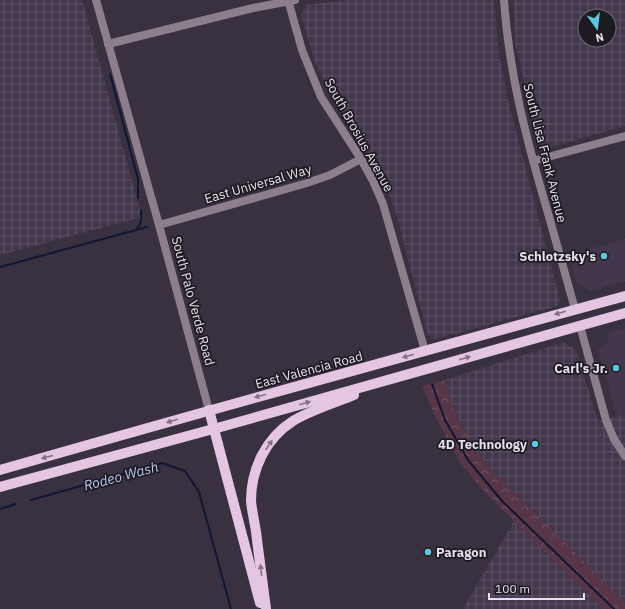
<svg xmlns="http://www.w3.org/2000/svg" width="625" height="609" font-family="'IBM Plex Sans',sans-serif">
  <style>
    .built { fill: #43374c }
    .industrial { fill: url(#industrial-grid); fill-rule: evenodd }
    .park { fill: url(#park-crowns) }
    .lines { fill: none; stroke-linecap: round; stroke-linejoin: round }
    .stream { stroke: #111635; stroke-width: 2 }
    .minor { stroke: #8d7e8b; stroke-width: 8 }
    .major { stroke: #e5c6e2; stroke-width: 10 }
    .oneway { fill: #827082 }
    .poi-dot { fill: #59c8e4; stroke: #1e1a21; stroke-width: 1.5 }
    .labels { text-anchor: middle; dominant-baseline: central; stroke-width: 3.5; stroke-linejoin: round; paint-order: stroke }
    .street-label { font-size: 13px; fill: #e6e0ea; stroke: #1e1a21 }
    .poi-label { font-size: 13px; font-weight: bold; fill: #e6e0ea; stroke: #1e1a21; text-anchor: end }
    .water-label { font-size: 14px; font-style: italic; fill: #b9c7f9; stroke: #1e1a21 }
  </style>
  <defs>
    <pattern id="industrial-grid" width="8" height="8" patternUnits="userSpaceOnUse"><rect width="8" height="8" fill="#43374c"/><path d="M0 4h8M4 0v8" fill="none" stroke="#5e5466"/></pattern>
    <pattern id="park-crowns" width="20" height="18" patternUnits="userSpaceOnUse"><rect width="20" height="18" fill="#573647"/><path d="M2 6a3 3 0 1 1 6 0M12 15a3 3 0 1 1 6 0" fill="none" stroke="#6f5362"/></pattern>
  </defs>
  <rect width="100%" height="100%" fill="#393140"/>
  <g class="built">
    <path d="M625,239v42l-34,10 -14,-8 -8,-28z"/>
    <path d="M625,328v86l-8,2 -19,-66 10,-8 1,-10z"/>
  </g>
  <g class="industrial">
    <path d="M0,0h82l60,217 -142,38z"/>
    <path d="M346,0h148l5,55 10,50 51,195 -3,6 -122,33 -7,-4 -32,-122 -14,-38 -51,-81 -16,-32 -14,-47 5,-10z"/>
    <path d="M513,0h112v126l-84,24 -25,-103zM585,16h24v24h-24z"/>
    <path d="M564,342l12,8 22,71 27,-7v188l-138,-137 -20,-31 -14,-25 -8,-29z"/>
    <path d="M514,521l89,88h-140z"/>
  </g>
  <path class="park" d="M445,380l8,29 14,25 20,31 138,137v7h-22l-89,-88 -31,-31 -23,-28 -24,-44 -14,-32z"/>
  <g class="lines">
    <g class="stream">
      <path d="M110,74l28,105v19"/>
      <path d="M137,229l4,-7v-12"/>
      <path d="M0,267l147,-40"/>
      <path d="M432,384l13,36 23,40 34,41 112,108"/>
      <path d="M31,500l131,-37 23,8 14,21 32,117"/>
      <path d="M0,509l16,-5"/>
    </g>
    <g class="minor">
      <path d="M96,0l63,225 50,185"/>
      <path d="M288,0l14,50 19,47 40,62 12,22 10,23 42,147"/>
      <path d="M504,0c5,74 23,142 44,213 9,32 18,64 27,96"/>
      <path d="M108,44l145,-36 42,-8"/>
      <path d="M533,161l92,-25"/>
      <path d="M159,225l148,-42 23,-8 31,-16"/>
      <path d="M580,326l26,94 8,19 11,17"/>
    </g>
    <g class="major">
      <path d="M209,410l51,193"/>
      <path d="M0,470c208,-60 416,-117 625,-174"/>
      <path d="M0,487l228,-62 397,-112"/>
      <path d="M266,609c-3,-23 -6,-46 -9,-69 -1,-13 -5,-27 -6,-39 0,-32 15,-63 42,-80 18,-11 42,-18 61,-26"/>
    </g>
  </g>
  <defs><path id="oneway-solid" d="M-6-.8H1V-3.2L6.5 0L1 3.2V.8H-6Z"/></defs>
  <g class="oneway">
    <use href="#oneway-solid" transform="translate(560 313) rotate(164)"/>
    <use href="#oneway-solid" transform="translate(408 356) rotate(164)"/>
    <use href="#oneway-solid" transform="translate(465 358) rotate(-16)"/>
    <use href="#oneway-solid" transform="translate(260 396) rotate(165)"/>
    <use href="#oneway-solid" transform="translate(305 403) rotate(-16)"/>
    <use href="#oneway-solid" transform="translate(172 421) rotate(164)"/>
    <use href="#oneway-solid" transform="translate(269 445) rotate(-56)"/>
    <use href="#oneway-solid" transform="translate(47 457) rotate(165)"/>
    <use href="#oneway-solid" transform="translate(261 570) rotate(-97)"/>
  </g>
  <g class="poi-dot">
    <circle cx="604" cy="256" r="4"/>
    <circle cx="616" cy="368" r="4"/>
    <circle cx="535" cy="444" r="4"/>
    <circle cx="428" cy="552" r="4"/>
  </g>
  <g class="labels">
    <g class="street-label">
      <text transform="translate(359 135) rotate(61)">South Brosius Avenue</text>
      <text transform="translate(545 153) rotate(76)">South Lisa Frank Avenue</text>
      <text transform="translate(258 184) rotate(-16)">East Universal Way</text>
      <text transform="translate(193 301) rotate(75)">South Palo Verde Road</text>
      <text transform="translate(309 370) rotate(-15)">East Valencia Road</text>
    </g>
    <g class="poi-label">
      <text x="596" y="256">Schlotzsky's</text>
      <text x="608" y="368">Carl's Jr.</text>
      <text x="527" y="444">4D Technology</text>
      <text x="436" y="552" text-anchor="start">Paragon</text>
    </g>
    <g class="water-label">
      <text transform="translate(121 476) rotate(-15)">Rodeo Wash</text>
    </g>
  </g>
  <g transform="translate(597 28) rotate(165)"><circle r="19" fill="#1e1a21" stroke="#6e6971"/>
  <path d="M0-3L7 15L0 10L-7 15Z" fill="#59c8e4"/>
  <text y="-6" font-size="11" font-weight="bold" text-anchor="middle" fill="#e6e0ea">N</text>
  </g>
  <path d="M489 593v6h95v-6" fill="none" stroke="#e6e0ea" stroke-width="2"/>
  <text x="495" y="593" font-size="12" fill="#e6e0ea" stroke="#1e1a21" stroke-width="3" paint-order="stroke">100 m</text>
</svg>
